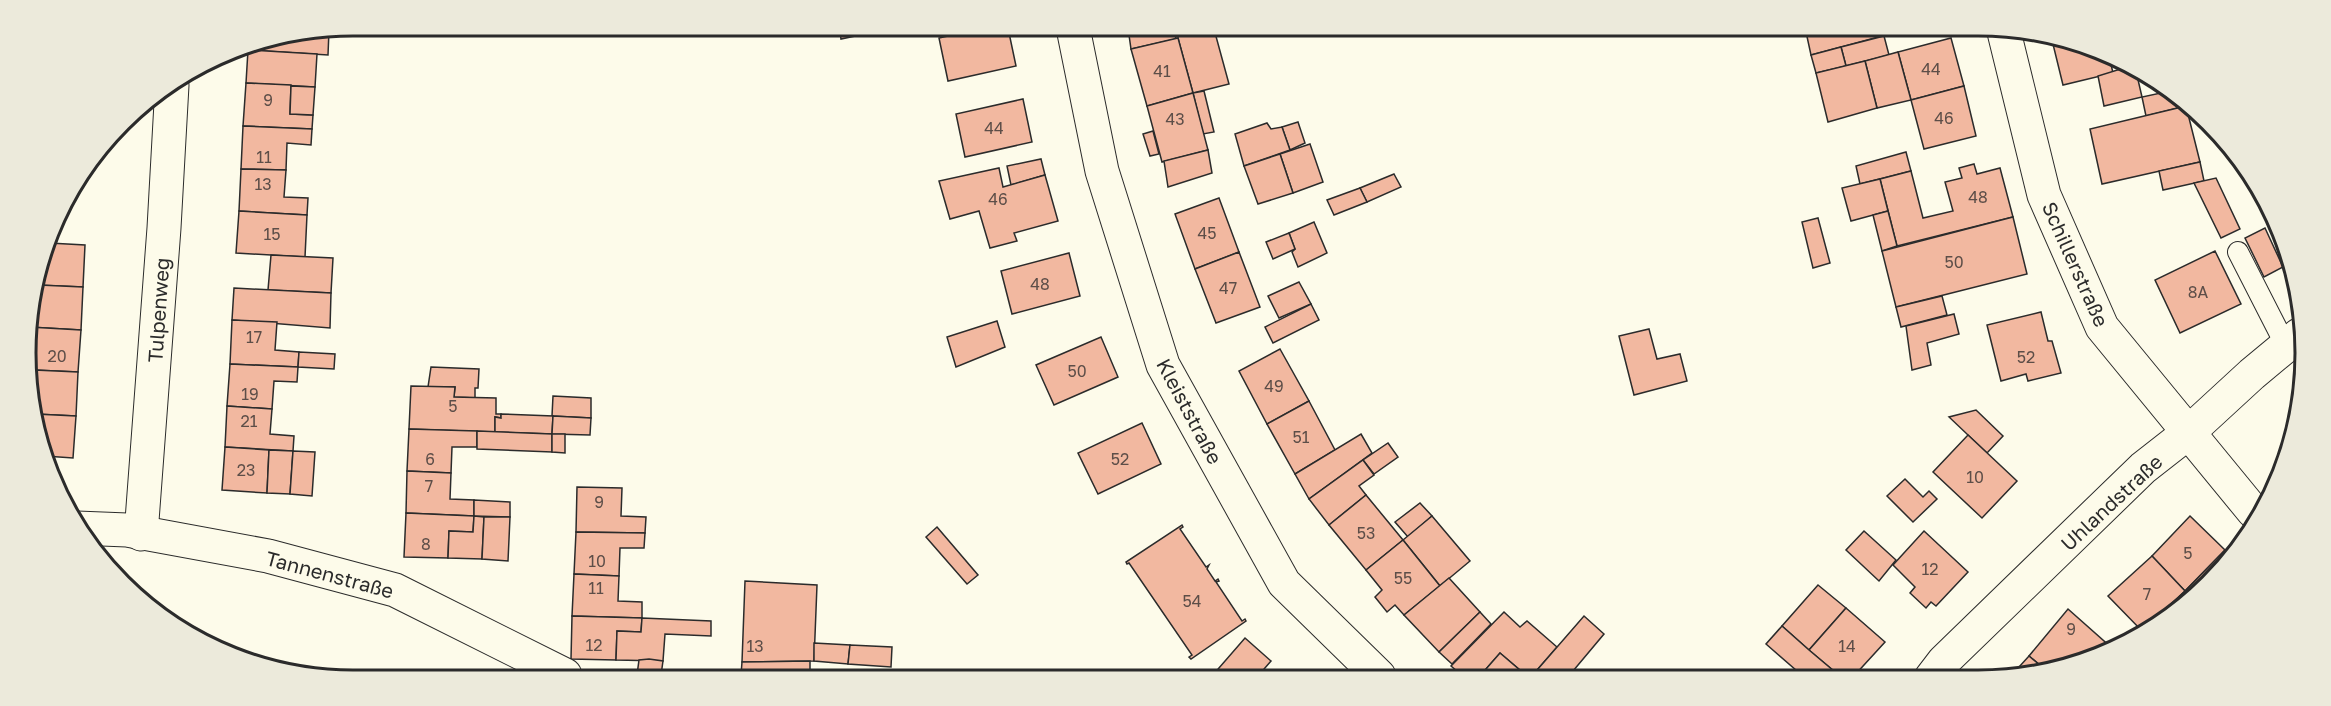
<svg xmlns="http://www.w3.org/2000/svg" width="2331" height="706" font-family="'Golos Text',sans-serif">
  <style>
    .building { fill: #f2b8a0; stroke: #2b2b2b; stroke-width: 1.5 }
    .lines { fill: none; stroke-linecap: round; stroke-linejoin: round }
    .service-casing { stroke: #2b2b2b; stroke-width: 22 }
    .minor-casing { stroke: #2b2b2b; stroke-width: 35 }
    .service { stroke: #fdfbea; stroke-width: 20 }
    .minor { stroke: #fdfbea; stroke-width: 33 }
    .labels { text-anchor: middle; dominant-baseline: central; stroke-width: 4.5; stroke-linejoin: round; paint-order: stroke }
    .number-label { font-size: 16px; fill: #5d4e48 }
    .street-label { font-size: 20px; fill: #2b2b2b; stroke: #fdfbea }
    .rim { fill: none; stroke: #2b2b2b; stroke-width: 3 }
  </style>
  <rect width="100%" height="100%" fill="#fdfbea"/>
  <g class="building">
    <path d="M839,27h39l1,4 -38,8z"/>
    <path d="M984,28h24l8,38 -68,15 -9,-43z"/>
    <path d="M1128,28l66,1 -19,5 1,5 -45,10z"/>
    <path d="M1194,29h20l15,55 -36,9 -15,-55 -2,1 -1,-5z"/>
    <path d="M329,30l-1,25 -80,-5v-4z"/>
    <path d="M1885,31l1,4 -75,20 -5,-23z"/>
    <path d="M1884,36l5,19 -43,11 -5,-19z"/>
    <path d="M2051,36l59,24 3,13 -50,12z"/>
    <path d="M1178,38l15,55 -46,13 -16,-57z"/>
    <path d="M1951,38l13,48 -53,14 -13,-48z"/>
    <path d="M1841,47l5,19 -30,7 -5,-18z"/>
    <path d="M248,50l69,4 -2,33 -69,-4z"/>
    <path d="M1898,52l13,48 -34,8 -12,-47z"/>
    <path d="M1865,61l12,47 -49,14 -12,-49z"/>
    <path d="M2127,67l9,4 6,26 -38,9 -6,-30z"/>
    <path d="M246,83l45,2 -1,29 23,1 -1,14 -69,-3z"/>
    <path d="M291,86l24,1 -2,28 -23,-1z"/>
    <path d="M1964,86l12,50 -52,13 -13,-49z"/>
    <path d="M1204,91l10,41 -11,2 -10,-41z"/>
    <path d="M2170,91l16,15 -40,10 -4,-19z"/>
    <path d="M1193,93l15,57 -46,12 -15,-56z"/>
    <path d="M1023,99l9,43 -67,15 -9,-43z"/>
    <path d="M2186,106l14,56 -98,22 -12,-55z"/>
    <path d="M1298,122l7,21 -15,7 -8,-23z"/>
    <path d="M1267,123l4,6 11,-2 8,23 -46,16 -9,-32z"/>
    <path d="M243,126l69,3 -1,16 -24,-2 -1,27 -45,-1z"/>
    <path d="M1153,131l6,23 -9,2 -7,-22z"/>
    <path d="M1310,144l13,38 -30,11 -13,-39z"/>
    <path d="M1208,150l4,23 -44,14 -4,-26z"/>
    <path d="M1906,152l5,19 -51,13 -4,-18z"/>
    <path d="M1280,154l13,39 -35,11 -14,-38z"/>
    <path d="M1041,159l4,16 -34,10 -4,-19z"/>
    <path d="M2200,162l4,19 -41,9 -4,-19z"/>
    <path d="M1974,164l3,10 23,-6 13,49 -116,29 -17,-67 31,-8 12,47 30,-7 -8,-29 17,-4 -3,-10z"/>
    <path d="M999,168l4,19 42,-12 13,46 -44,12 3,8 -27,7 -11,-37 -29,8 -11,-38z"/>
    <path d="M241,169l45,1 -2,27 24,1 -1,17 -68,-4z"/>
    <path d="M1394,174l7,13 -34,15 -7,-14z"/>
    <path d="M2216,178l24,51 -19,9 -27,-55z"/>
    <path d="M1880,179l8,32 -37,10 -9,-33z"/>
    <path d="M1360,188l7,14 -33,13 -7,-15z"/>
    <path d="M1219,198l20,54 -44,17 -20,-55z"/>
    <path d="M239,211l68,4 -2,42 -69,-4z"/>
    <path d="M1888,211l9,35 -15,5 -9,-36z"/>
    <path d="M2013,217l14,57 -131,33 -14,-56z"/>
    <path d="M1818,218l12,45 -17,5 -11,-46z"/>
    <path d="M1314,222l13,31 -29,14 -6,-15 3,-3 -6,-16z"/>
    <path d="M2265,228l18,39 -19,10 -19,-39z"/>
    <path d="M1289,233l6,16 -22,10 -7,-17z"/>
    <path d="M49,243l36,2 -2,42 -47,-2z"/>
    <path d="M2215,251l26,53 -61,29 -25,-53z"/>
    <path d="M1239,252l21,55 -44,16 -21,-54z"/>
    <path d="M1069,253l11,43 -68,18 -11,-43z"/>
    <path d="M271,255l62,3 -2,35 -63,-3z"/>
    <path d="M1299,282l12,22 -32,14 -11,-22z"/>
    <path d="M39,285l44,2 -2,43 -52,-3 -1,-14h9z"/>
    <path d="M234,288l97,5 -1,35 -98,-8z"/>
    <path d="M1942,296l5,19 -46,12 -5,-20z"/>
    <path d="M1311,304l8,16 -46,23 -8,-16z"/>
    <path d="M2041,312l7,29h4l9,32 -33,8 -2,-7 -25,7 -14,-56z"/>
    <path d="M1954,314l5,20 -32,9 4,22 -19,5 -6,-44z"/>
    <path d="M232,320l45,2 -2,28 24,2 -1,15 -68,-3z"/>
    <path d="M997,321l8,26 -49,20 -9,-30z"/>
    <path d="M29,327l52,3 -3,42 -44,-2 1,-27h-5z"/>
    <path d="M1649,329l8,30 23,-5 7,27 -53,14 -15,-59z"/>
    <path d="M1101,337l17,40 -64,28 -18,-40z"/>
    <path d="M1280,349l29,52 -42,23 -28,-53z"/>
    <path d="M299,352l36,2 -1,15 -36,-2z"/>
    <path d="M230,364l68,3 -1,15 -23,-1 -2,28 -45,-3z"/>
    <path d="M431,367l48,2 -1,19h-3v10l-21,-1 1,-10h-27z"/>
    <path d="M34,370l44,2 -2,44 -41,-2z"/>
    <path d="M411,386l44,1 -1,10 42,1v16h5v4l-6,-1v15l-86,-3z"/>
    <path d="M553,396l38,2v20l-39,-2z"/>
    <path d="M1309,401l26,49 -40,24 -28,-50z"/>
    <path d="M227,406l45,3 -2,25 24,2 -1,15 -68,-4z"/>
    <path d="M1976,410l27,26 -16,17 -38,-36z"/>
    <path d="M35,414l41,2 -3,42 -28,-2 -8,-19z"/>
    <path d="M501,414l52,2 -1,18 -57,-2v-15l6,1z"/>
    <path d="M553,416l38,2 -1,17 -38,-1z"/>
    <path d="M1142,423l19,41 -63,30 -20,-41z"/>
    <path d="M409,429l68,2v16h-25l-1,26 -44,-2z"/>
    <path d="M477,431l75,3v18l-75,-3z"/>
    <path d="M552,434h13v19l-13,-1z"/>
    <path d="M1361,434l11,19 -63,46 -14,-25z"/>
    <path d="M1968,435l49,46 -35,37 -49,-46z"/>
    <path d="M1388,443l10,14 -24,17 -11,-14z"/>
    <path d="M225,447l44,3 -2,43 -45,-3z"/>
    <path d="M269,450l24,1 -3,43 -23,-1z"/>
    <path d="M293,451l22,1 -3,44 -22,-2z"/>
    <path d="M1363,460l11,15 -15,11 7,9 -37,30 -20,-26z"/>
    <path d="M407,471l44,2 -1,26 24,1v16l-68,-3z"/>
    <path d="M1905,479l18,18 6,-6 8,8 -24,23 -26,-26z"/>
    <path d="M577,487l45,1 -1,28 25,1 -1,16 -69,-1z"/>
    <path d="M1366,495l37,45 -37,30 -37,-45z"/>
    <path d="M474,500l36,2v15l-36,-1z"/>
    <path d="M1420,503l12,13 -24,21 -13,-15z"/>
    <path d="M406,513l68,3 -1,16 -24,-1 -1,27 -44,-1z"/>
    <path d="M474,516l10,1 -2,42 -34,-1 1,-27 24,1z"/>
    <path d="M1432,516l38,45 -30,25 -37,-46z"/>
    <path d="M2190,516l35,34 -40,41 -33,-35z"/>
    <path d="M484,517h26l-2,44 -26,-2z"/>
    <path d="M1182,525l1,2 -3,2 26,38 3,-2 -2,4 8,12 3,-2 1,2 -3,1 26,39 3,-2 1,2 -55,38 -2,-2 3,-2 -63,-92 -2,1 -1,-2z"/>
    <path d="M937,527l41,48 -11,9 -41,-47z"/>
    <path d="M1864,531l32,29 -17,21 -33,-31z"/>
    <path d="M1924,531l44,41 -32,34 -5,-4 -5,6 -16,-15 5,-6 -22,-22z"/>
    <path d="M576,532l69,1 -1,15h-24l-1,28 -45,-2z"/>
    <path d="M1403,540l37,46 -36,29 -9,-10 -8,7 -12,-15 7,-7 -16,-20z"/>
    <path d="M2225,550l5,5 -37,45 -8,-9z"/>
    <path d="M2152,556l33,35 -43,40 -34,-35z"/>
    <path d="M574,574l45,2 -1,25 24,1v16l-70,-2z"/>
    <path d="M1449,578l31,34 -41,40 -35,-37z"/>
    <path d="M745,581l72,4 -3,76 -72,1z"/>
    <path d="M1818,585l28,23 -37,42 -27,-24z"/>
    <path d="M2185,591l8,9 -37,23 -3,-2z"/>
    <path d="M1846,608l39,34 -32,35h-12l-32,-27z"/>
    <path d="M2068,609l45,40 -9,6 -57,16 -18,-15z"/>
    <path d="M1480,612l11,12 -39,40 -13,-12z"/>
    <path d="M1504,612l16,15 7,-6 30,26 -26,30h-3l-28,-24 -21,24h-15l-13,-11z"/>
    <path d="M572,616l70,2 -1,14 -24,-1 -1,29 -45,-1z"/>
    <path d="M1584,616l20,18 -31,37 5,6h-47z"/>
    <path d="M642,618l69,3v15l-46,-2 -2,27 -47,-1 1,-29 24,1z"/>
    <path d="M1782,626l27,24 32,27h-37l-38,-33z"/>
    <path d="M1245,638l26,23 -13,15h-46z"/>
    <path d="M814,643l36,2 -2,19 -34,-3z"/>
    <path d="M850,645l42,2 -1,20 -43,-3z"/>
    <path d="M1500,653l28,24h-49z"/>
    <path d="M2029,656l18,15 -27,7h-11z"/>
    <path d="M649,659l14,2 -2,14h-24l2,-15z"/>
    <path d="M810,661v14h-69l1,-13z"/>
  </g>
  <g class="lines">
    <g class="service-casing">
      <path id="service" d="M2238,252l48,94"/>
    </g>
    <g class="minor-casing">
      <g id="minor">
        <path d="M1073,28l29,143 61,194 121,218 95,93"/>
        <path d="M2004,32l40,163 58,132 151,184 8,6"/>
        <path d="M77,528l50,2 141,26 127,34 170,85"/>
        <path d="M141,534l23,-306 8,-143"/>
        <path d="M1931,678l13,-17 199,-193 46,-36 63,-58 47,-39"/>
      </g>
    </g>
    <use href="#service" class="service"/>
    <use href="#minor" class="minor"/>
  </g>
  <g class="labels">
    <g class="number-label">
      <text x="1931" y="69">44</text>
      <text x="1162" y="71">41</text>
      <text x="268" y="100">9</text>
      <text x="1944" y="118">46</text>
      <text x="1175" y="119">43</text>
      <text x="994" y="128">44</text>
      <text x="264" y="157">11</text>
      <text x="263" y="184">13</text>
      <text x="1978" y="197">48</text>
      <text x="998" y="199">46</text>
      <text x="1207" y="233">45</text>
      <text x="272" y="234">15</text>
      <text x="1954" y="262">50</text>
      <text x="1040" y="284">48</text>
      <text x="1228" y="288">47</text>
      <text x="2198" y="292">8A</text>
      <text x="254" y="337">17</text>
      <text x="57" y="356">20</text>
      <text x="2026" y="357">52</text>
      <text x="1077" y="371">50</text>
      <text x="1274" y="386">49</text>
      <text x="250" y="394">19</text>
      <text x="453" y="406">5</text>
      <text x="249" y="421">21</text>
      <text x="1301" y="437">51</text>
      <text x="430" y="459">6</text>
      <text x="1120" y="459">52</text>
      <text x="246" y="470">23</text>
      <text x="1975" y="477">10</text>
      <text x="429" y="486">7</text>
      <text x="599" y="502">9</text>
      <text x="1366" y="533">53</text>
      <text x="426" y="544">8</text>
      <text x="2188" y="553">5</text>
      <text x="597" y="561">10</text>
      <text x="1930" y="569">12</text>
      <text x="1403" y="578">55</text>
      <text x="596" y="588">11</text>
      <text x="2147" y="594">7</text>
      <text x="1192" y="601">54</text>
      <text x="2071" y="629">9</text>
      <text x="594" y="645">12</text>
      <text x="755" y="646">13</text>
      <text x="1847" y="646">14</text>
    </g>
    <g class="street-label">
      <text transform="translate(2076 264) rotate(66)">Schillerstraße</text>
      <text transform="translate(158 310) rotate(-86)">Tulpenweg</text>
      <text transform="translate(1190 411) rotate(62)">Kleiststraße</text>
      <text transform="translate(2111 502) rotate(-43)">Uhlandstraße</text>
      <text transform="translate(330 574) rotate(15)">Tannenstraße</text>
    </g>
  </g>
  <path d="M0 0H2331V706H0ZM353 36H1978A317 317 0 0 1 2295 353V353A317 317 0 0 1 1978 670H353A317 317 0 0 1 36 353V353A317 317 0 0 1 353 36Z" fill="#eceadb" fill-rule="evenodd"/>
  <path class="rim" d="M353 36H1978A317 317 0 0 1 2295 353V353A317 317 0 0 1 1978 670H353A317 317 0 0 1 36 353V353A317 317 0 0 1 353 36Z"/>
</svg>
